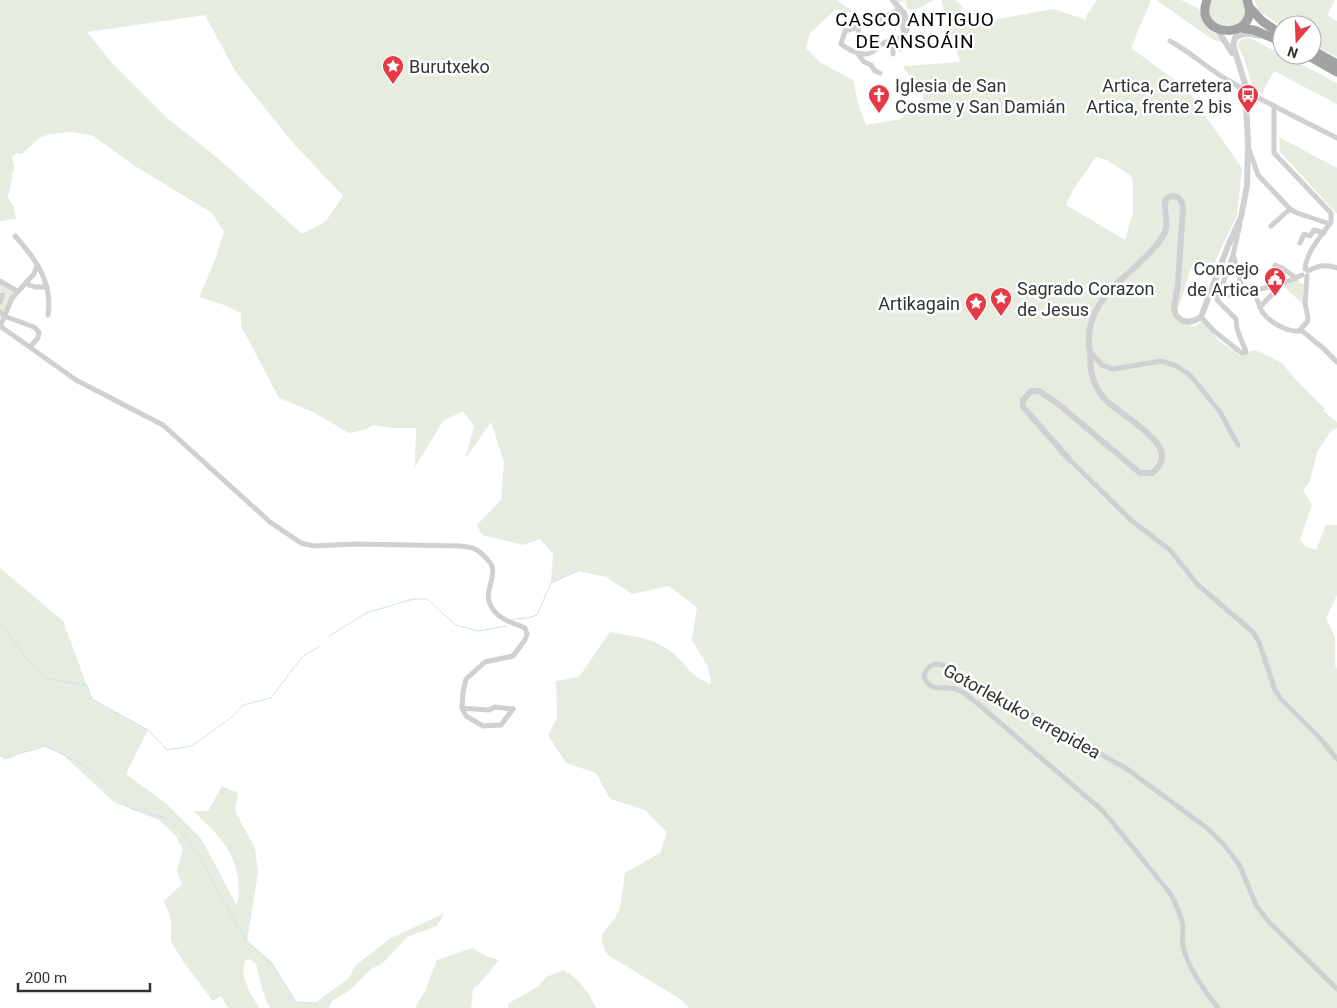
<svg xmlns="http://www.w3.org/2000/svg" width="1337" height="1008" font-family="Roboto,sans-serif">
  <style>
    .green { fill: #e6ecdf; fill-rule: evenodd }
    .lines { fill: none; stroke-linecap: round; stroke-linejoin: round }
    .stream { stroke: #cfe2ee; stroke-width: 1 }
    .minor { stroke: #d0d0d0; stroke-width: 5 }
    .tertiary { stroke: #d0d0d0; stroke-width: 6 }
    .trunk { stroke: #a2a2a2; stroke-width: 9 }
    .labels { text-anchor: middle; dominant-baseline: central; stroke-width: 5; stroke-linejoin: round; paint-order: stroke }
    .poi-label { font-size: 18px; fill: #333; stroke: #fff; text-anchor: start }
    .street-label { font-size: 18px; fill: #333; stroke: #fff }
    .neighbourhood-label { font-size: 19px; letter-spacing: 1px; fill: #000; stroke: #fff }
  </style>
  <rect width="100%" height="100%" fill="#fff"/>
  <g class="green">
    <path d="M0,0h837l18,13 -20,-3 -25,23 -4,15 15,15 32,17 6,27 7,18 35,-6 4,-4v-3l6,-3 6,-1 6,-5v-12l-19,-22v-3l56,-4 -19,-62h14l7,6 -4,20 96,-17 32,11v-4l11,-16h54l-20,48 56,41 55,79 -5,47 -25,53h-21l-16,51 19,8 8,-6 17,20 21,14 15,-5 27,13 15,18 28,28 -2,2 14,11v6l-6,3 -14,21 -7,29 -7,9 9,15 -12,35 6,7 10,3 10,-25h11v70l-11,23 9,19v28l2,4v339h-648l-9,-9 -72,-44c-14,-23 0,-24 10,-42 4,-9 5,-30 7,-40l35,-20 7,-21 -22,-22 -35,-11 -14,-26 -30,-10 -18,-28 9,-17 -1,-37 23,-4 31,-45c21,4 41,5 59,18 17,12 19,26 42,34l-3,-17 -16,-27 5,-33 -29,-21 -36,8 -26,-17 -28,-6 -27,12 2,-29 -13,-15 -17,6 -41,-10 -5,-10 24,-25 3,-38 -13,-40 -26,37 9,-33 -11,-15 -20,10 -28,46 1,-39h-23l-20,-3 -6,4 -18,4 -36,-21 -34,-14 -38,-72v-13l-17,-8 -25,-8 16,-37 9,-28 -12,-19 -77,-47 -43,-31 -22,-3 -21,2 -11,5 -16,15 -6,-1 -4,3 2,11 -6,30 6,11 2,11 -16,2zM205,15l30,56 59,73 49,52 -17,25 -24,13 -83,-75 -52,-41 -55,-55 -25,-31zM1096,157l11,3 24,16 2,6v31l-8,27 -59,-35 7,-15z"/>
    <path d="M898,0h36l-17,9 -9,1 -3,-9 -6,1z"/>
    <path d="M1156,0h25l18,9 6,16 13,11 6,7 -12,-4z"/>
    <path d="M1212,0h31c16,34 -47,34 -31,0z"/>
    <path d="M1254,0h81l-8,15 10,6v36l-25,-13v-19h-30v1l-23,-15z"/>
    <path d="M1248,37l89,46v21l-63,-33 -12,23 -10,-8 -8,-28 -7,-13 4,-5z"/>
    <path d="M1279,137l58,31v46l-57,-62z"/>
    <path d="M1297,279l4,5 3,-1 -2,20 -19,-17z"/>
    <path d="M0,281l17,10 -13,25 -4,-4v-10l2,-7 -2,-5z"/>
    <path d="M0,568l63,53 29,78 56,31 -22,44 42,31 33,33 36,68c8,-44 -14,-68 -44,-95h15l14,-25 16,7 -3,18 20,37 3,25 -11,68 24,21 25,40 19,1 33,-24 8,-14 35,-27 54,-25 -8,13 -30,11 -24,26 -12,6 -21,21 -19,12 -2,6h-59l-6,-13 -8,-31 -6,-5 -5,2c-6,17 6,32 14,47h-31l-7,-12 -8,5 -31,-41 -11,-19v-22l-7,-18 18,-17 -5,-13 6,-22 -7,-13 -17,-16 -45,-18 -51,-47 -18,-9c-13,4 -27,7 -40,13l-5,-4z"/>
    <path d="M472,948l16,9 11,3 -19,23 -7,6 -2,19h-56l10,-17 12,-31z"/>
    <path d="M564,970c16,10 24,21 32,38h-88l1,-5 30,-17 7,-9z"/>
  </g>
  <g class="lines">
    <g class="stream">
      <path d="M513,619l15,-1 9,-3 14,-32 27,-12"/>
      <path d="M0,624c14,15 27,40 44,52 8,6 32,7 43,9l5,14 56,31 19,20 25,-4 40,-29 11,-12 28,-7 32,-42 17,-10"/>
      <path d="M329,636l37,-23 47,-14h14l29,26 22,6 28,-5"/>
      <path d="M0,755l5,4c13,-6 26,-8 40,-13l43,21 43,42 36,9 13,13 17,21 33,61 17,28 24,21 25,40 19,1 3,5"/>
    </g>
    <g class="minor">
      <path d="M900,9l4,3 5,14 -6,10 -2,13"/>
      <path d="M858,27l1,13"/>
      <path d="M1235,38l11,-4 14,2"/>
      <path d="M893,40c-11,2 -10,4 -18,10 -10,9 -25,1 -34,-6l4,-13 29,-9 26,-13"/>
      <path d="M1170,41c22,12 39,29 61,41 34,21 71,38 106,56"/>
      <path d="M858,54l6,8 7,3 4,6 5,2"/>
      <path d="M893,54v-14l5,-1 5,-3c1,-10 -1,-18 -3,-27"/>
      <path d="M1274,106v47l57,60v9c-9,13 -25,30 -26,47"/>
      <path d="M1249,149l9,26 32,34 7,4 33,11"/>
      <path d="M1271,226l19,-17"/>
      <path d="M15,236c21,23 38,47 33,79"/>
      <path d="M1300,243l4,-9 6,2 4,-6 10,3"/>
      <path d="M1234,257l9,35"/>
      <path d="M1275,265l7,3 14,10"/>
      <path d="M1308,271c10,-6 19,-7 29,-3"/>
      <path d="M0,281l17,10"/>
      <path d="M27,281l2,4 6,2h12"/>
      <path d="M1254,291c3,7 5,16 9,22 8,10 24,19 36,18l8,-9 1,-4 -3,-15 2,-27"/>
      <path d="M1217,295c12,2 17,-1 28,-3 22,-4 37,-7 57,-17"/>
      <path d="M0,302l2,-7"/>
      <path d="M1260,307l21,-22"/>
      <path d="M0,312l4,4 30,11 5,5 -1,6 -8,9"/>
      <path d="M1201,317l13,14 25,20 3,2 4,-1 -9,-23 -1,-10 -19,-19 16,-45 7,-31"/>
      <path d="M0,326l76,54 87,45 107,97 31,21 13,3 41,-2 105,2c11,1 17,2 24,10 3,3 7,7 8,10 5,16 -14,29 5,48 8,8 18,9 28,14l2,6 -2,6 -12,16 -28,6 -19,17 -3,13 -1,16 4,8 17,10 18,-1 12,-16"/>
      <path d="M0,327l12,-29 22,-24 3,-8"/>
      <path d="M1301,330l23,19 13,13"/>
      <path d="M1090,352l12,13 11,4 48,-8 16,5 13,9 30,37 18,33"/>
      <path d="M1069,459l63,62 38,29 28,35 55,47 6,10 16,48 7,10 37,37 18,22"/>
      <path d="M462,708l27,2 6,-3 18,2"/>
      <path d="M1218,1008c-14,-18 -30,-40 -35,-62 -1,-6 0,-13 0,-20 -2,-12 -7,-22 -13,-33l-67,-82 -126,-108c-6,-4 -13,-12 -21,-14 -12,-3 -26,4 -32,-12 2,-12 11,-15 22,-11l181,103 80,59 18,18 15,20 16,39 12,16 69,68"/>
    </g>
    <g class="tertiary">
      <path d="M893,0l7,9"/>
      <path d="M1217,29l15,24"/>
      <path d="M1069,459l-46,-52v-7l8,-9h8l18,12 83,70h12c35,-27 -31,-55 -48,-75 -6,-7 -10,-15 -12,-23 -2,-8 -1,-16 -2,-23 -7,-37 17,-61 43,-83 11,-11 25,-22 32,-37 5,-11 -3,-22 1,-33 9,-7 16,-1 17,9l-5,76 -4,24 2,7c7,9 16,8 25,2l27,-71 13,-29 6,-31 1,-43 -3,-59 -12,-39 5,-16"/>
    </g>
    <g class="trunk">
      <path d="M1207,0c-15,40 56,41 40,0"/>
      <path d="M1250,8l12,13 20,14"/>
      <path d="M1240,28l14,2 28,12"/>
      <path d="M1312,50l25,14"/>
      <path d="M1307,55l30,17"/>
    </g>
  </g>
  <defs>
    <g id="sight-pin" transform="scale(1.125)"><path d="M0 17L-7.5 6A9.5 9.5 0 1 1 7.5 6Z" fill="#e63946" stroke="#fff"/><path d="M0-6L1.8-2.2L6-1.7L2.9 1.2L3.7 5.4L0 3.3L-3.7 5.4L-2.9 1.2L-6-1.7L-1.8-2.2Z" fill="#fff"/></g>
    <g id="church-pin" transform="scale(1.125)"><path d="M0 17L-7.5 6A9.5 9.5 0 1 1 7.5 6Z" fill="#e63946" stroke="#fff"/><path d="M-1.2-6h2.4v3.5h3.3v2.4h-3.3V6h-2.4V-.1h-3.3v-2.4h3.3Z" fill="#fff"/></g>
    <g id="bus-pin" transform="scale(1.125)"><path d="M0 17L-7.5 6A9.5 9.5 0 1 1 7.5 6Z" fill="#e63946" stroke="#fff"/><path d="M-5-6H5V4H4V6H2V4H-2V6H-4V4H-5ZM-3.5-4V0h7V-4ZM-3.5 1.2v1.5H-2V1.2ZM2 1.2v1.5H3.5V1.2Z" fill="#fff"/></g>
    <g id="civic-pin" transform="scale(1.125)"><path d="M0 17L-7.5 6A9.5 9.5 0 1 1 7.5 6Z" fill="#e63946" stroke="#fff"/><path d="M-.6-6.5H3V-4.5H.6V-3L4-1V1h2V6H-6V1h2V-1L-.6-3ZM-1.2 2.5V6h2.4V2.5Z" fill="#fff"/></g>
  </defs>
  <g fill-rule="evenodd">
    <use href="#sight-pin" x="393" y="66"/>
    <use href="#church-pin" x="879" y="95"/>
    <use href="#bus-pin" x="1248" y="95"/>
    <use href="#civic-pin" x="1275" y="278"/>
    <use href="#sight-pin" x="1001" y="298"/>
    <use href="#sight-pin" x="976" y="303"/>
  </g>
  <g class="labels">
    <g class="poi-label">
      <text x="409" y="66">Burutxeko</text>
      <text x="895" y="85">Iglesia de San<tspan x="895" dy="21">Cosme y San Damián</tspan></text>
      <text x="1232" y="85" text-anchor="end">Artica, Carretera<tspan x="1232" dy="21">Artica, frente 2 bis</tspan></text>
      <text x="1259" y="268" text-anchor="end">Concejo<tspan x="1259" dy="21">de Artica</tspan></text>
      <text x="1017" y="288">Sagrado Corazon<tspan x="1017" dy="21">de Jesus</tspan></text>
      <text x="960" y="303" text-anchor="end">Artikagain</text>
    </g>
    <g class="street-label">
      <text transform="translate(1022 711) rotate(29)">Gotorlekuko errepidea</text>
    </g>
    <g class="neighbourhood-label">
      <text x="915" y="19">CASCO ANTIGUO<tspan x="915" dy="22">DE ANSOÁIN</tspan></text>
    </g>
  </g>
  <g transform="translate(1297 40) rotate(199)"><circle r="24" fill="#ffffff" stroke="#adadad"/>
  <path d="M0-4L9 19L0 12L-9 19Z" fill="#e63946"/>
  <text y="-8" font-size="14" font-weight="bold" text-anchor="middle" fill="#333333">N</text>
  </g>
  <path d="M18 983v8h132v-8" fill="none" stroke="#333333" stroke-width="2.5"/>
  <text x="25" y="983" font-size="15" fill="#333333" stroke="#ffffff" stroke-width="4" paint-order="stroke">200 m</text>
</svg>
